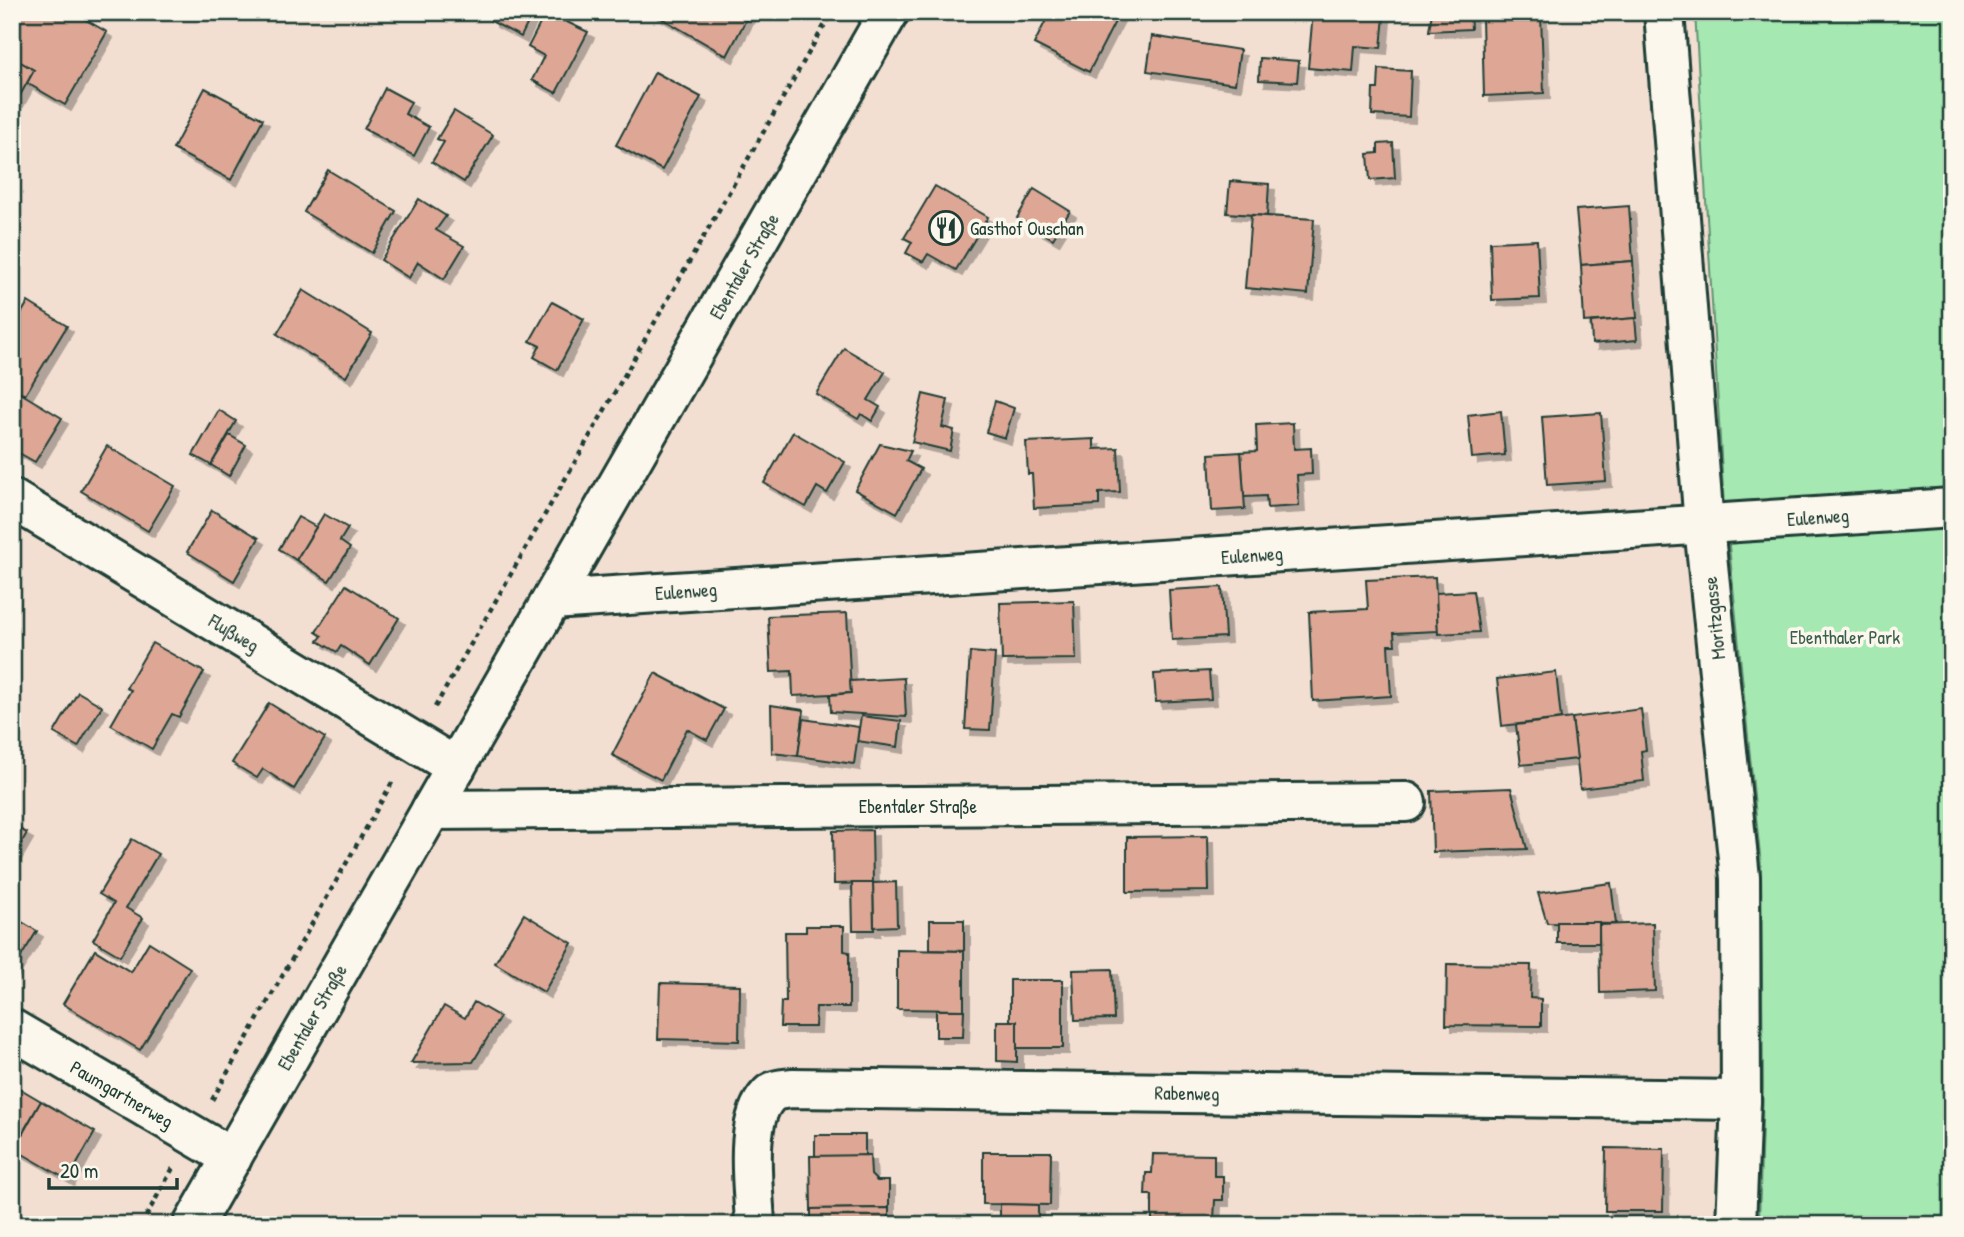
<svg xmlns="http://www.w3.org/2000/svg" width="1964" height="1237" font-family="'Patrick Hand',sans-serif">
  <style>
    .green { fill: #a6e8b2; stroke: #629273; stroke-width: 2 }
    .building { fill: #dea795; stroke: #1f3d34; stroke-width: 2; filter: url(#shadow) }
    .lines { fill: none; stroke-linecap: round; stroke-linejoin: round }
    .minor-casing { stroke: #1f3d34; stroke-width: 44 }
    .major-casing { stroke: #1f3d34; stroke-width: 44 }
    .path { stroke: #1f3d34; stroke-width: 4.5; stroke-dasharray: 5 5; stroke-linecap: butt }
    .minor { stroke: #fbf7ec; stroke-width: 38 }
    .major { stroke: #fbf7ec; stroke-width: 38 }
    .labels { text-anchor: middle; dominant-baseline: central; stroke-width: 7; stroke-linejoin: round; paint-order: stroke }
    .poi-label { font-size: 19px; fill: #1f3d34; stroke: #fbf7ec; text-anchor: start }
    .street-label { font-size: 19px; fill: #1f3d34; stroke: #fbf7ec }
    .park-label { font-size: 19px; fill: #3a5f4d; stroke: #fbf7ec }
  </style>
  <defs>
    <filter id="shadow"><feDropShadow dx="6" dy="6" stdDeviation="0" flood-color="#0004"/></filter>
  </defs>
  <rect width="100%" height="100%" fill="#f2dfd2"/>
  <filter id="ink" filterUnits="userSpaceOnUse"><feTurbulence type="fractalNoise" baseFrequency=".0143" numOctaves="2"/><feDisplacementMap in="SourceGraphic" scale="14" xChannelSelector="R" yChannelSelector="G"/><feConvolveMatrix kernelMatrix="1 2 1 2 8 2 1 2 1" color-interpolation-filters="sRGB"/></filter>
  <g filter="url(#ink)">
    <g class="green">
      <path d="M1695,12h257v478l-228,17z"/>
      <path d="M1952,522v703h-193l4,-138 -2,-221 -33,-330z"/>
    </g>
    <g class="building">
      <path d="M12,12h60l35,20 -42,73 -38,-22 7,-13 -22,-13z"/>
      <path d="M495,12h38l-12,25 -30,-16z"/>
      <path d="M546,12l42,20 -32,61 -24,-13 12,-24 -16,-9z"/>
      <path d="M651,12h99l-23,44z"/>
      <path d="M1050,12h70l-31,60 -55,-28z"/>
      <path d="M1313,12h57v3l14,1 -3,32 -26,-2 -2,26 -45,-4z"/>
      <path d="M1432,12h38l1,17 -42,2z"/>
      <path d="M1541,16l3,77 -60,3 -2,-77z"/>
      <path d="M1152,36l88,14 -5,34 -88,-13z"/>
      <path d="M12,57l22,13 -17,31 -5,-2z"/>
      <path d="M1260,58l39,3 -2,21 -38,-2z"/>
      <path d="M1379,69l32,2 -2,46 -37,-2 1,-26h5z"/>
      <path d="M655,72l46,25 -39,73 -46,-25z"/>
      <path d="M205,88l58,31 -32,61 -58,-31z"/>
      <path d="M385,88l26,14 -6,12 24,13 -15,29 -50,-27z"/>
      <path d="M454,111l39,24 -29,47 -32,-20 12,-20 -7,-3z"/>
      <path d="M1393,143l2,35 -25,2 -2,-26 10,-1v-9z"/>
      <path d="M328,170l68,41 -24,42 -68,-41z"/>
      <path d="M1230,181l39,3 -2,32 -40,-3z"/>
      <path d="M935,186l53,31 -32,53 -28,-16 -5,8 -17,-9 6,-11 -8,-4z"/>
      <path d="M1034,189l36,22 -17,28 -36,-21z"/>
      <path d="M419,199l27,17 -10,14 28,16 -20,33 -26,-17 -9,16 -28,-18z"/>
      <path d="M1629,206l4,55 -52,4 -5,-55z"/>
      <path d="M1251,215l63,4 -6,75 -63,-6z"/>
      <path d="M1537,240l3,58 -48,2 -2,-58z"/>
      <path d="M1633,261l4,57 -53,4 -3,-57z"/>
      <path d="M303,290l69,43 -26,44 -69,-43z"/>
      <path d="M28,302l39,24 -42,69 -13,-7v-59z"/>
      <path d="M552,302l32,17 -27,51 -23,-13 6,-11 -10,-5z"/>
      <path d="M1635,318l2,22 -45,4 -1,-22z"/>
      <path d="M844,348l41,24 -17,28 12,7 -8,14 -11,-7 -3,5 -42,-25z"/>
      <path d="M12,388l50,30 -27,44 -23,-13z"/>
      <path d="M923,394l25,6 -6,27 12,3 -4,21 -38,-9z"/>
      <path d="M995,401l19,7 -9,30 -19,-6z"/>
      <path d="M219,410l17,11 -25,44 -18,-10z"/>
      <path d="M1501,411l4,44 -33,3 -4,-43z"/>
      <path d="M1601,413l5,68 -59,4 -5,-68z"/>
      <path d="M1293,423l1,26 17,-1 1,26 -15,1 2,31 -32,2 -1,-12 -22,1 -3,-45 16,-1 -1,-26z"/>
      <path d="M793,432l52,30 -18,31 -10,-6 -11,20 -42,-24z"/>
      <path d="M229,435l17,10 -17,31 -18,-11z"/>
      <path d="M1094,439v10l24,-1 2,44 -21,1v12l-65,3 -2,-34h-4l-2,-32z"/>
      <path d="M880,444l31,7 -5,10 15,8 -24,44 -42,-23z"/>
      <path d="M107,446l68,40 -27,45 -67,-40z"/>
      <path d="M1241,452l4,57 -33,2 -3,-57z"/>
      <path d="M212,510l47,28 -25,43 -47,-29z"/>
      <path d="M324,514l24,14 -8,13 10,7 -21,33 -33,-21z"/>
      <path d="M298,517l18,10 -20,33 -17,-11z"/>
      <path d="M1435,577l3,54 -44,2 1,12h-7l3,51 -78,5 -4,-89 59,-3 -2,-29z"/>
      <path d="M346,585l53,33 -29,47 -29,-19 -4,6 -19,-11 4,-5 -6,-4z"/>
      <path d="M1222,587l3,50 -53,3 -3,-50z"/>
      <path d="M1473,591l6,41 -41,2 -2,-41z"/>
      <path d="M1074,601l2,58 -74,1 -2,-57z"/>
      <path d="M847,613l4,80 -58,3 -1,-25 -21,1 -3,-56z"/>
      <path d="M152,643l52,29 -25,45 -7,-3 -20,35 -41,-24 20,-35 -5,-2z"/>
      <path d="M970,652l25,2 -5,76 -25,-1z"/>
      <path d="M1209,671l2,28 -55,3 -2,-28z"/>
      <path d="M1556,672l5,47 -59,7 -5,-47z"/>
      <path d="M655,673l69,36 -17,31 -20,-11 -26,51 -49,-25z"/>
      <path d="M904,678l2,39 -75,-5 -1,-17 21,-2 -1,-12z"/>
      <path d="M78,692l24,14 -24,41 -24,-14z"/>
      <path d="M269,703l56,35 -31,51 -31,-20 -6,9 -25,-15z"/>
      <path d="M771,705l33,5 -6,46 -26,-3z"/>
      <path d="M1641,709l5,41 -5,1 3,30 -64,8 -8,-71z"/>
      <path d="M861,716l40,5 -3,26 -41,-6z"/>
      <path d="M1572,718l5,41 -56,6 -5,-40z"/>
      <path d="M803,719l56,8 -5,37 -56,-8z"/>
      <path d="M1511,788l16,61 -94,3 -2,-61z"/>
      <path d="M12,825l15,8 -15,26z"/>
      <path d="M872,830l1,53 -39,1 -1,-53z"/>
      <path d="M1208,836l1,55 -82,1v-55z"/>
      <path d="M132,839l26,15 -32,54 17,10 -23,38 -27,-16 21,-37 -15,-9z"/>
      <path d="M896,882l1,44 -23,1 -1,-44z"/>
      <path d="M852,883h21l1,47h-21z"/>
      <path d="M1611,883l5,41 -69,-1 -9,-30z"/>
      <path d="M524,914l48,29 -28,49 -49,-29z"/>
      <path d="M12,916l25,15 -25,40z"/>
      <path d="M930,920h34v31l-34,-1z"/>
      <rect x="1557" y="922" width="42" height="21"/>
      <path d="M1653,923l2,68 -55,2 -1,-68z"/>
      <path d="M806,926h38v25l5,1v55h-33l-1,20h-35l1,-25h5l-1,-70h21z"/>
      <path d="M149,942l41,26 -50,82 -77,-46 32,-54 36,22z"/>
      <path d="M897,950l67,1v59l-67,-1z"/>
      <path d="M1447,964l84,1 -1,33 11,1v27l-95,-1z"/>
      <path d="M1112,969l2,50 -39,1 -2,-50z"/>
      <path d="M1010,980h53v68h-46v-27h-7z"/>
      <path d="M660,983l80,2 -1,56 -81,-2z"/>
      <path d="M474,1002l26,15 -27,45 -62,1 33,-57 21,12z"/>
      <path d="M936,1010h28l-1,27h-27z"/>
      <path d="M997,1021h20v41l-20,-1z"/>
      <path d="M19,1088l22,13 -18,31 -11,-6v-27z"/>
      <path d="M41,1101l54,31 -27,48 -54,-31z"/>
      <rect x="815" y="1135" width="50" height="21"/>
      <path d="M1606,1148l58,1 -1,62h-58z"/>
      <path d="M983,1152h68l-1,53 -67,-1z"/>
      <path d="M1153,1154l61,1v21h9v24h-8l-1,21 -62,-1v-25h-7l1,-22h6z"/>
      <path d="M870,1155l1,20 6,6h12v27l-78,1 -1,-53z"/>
      <path d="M1000,1204l38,1v20h-38z"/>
      <path d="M889,1208v17h-78v-16z"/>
    </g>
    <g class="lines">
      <g class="minor-casing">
        <g id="minor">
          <path d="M1664,12l40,514 36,352 1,222 -5,125"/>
          <path d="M12,499l444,268"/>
          <path d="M552,600l1400,-92"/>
          <path d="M431,810l975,-8"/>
          <path d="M12,1029l220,129"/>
          <path d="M755,1225c-1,-36 -13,-108 16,-132 5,-4 15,-4 21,-5l949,12"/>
        </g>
      </g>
      <g class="major-casing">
        <path id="major" d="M193,1225l696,-1213"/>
      </g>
      <g class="path">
        <path d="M435,707l397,-695"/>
        <path d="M212,1100l182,-321"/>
        <path d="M141,1225l32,-57"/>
      </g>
      <use href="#minor" class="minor"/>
      <use href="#major" class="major"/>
    </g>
  </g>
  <defs>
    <g id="restaurant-ring" transform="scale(1.75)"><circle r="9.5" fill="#fbf7ec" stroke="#1f3d34" stroke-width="1.5"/><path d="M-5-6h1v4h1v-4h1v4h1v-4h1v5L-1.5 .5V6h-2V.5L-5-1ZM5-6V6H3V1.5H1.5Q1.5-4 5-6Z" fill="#1f3d34"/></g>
  </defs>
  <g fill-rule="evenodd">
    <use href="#restaurant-ring" x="946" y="228"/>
  </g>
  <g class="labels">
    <g class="poi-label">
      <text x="970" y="228">Gasthof Ouschan</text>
    </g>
    <g class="street-label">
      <text transform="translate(744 266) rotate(-60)">Ebentaler Straße</text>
      <text transform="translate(1818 517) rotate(-4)">Eulenweg</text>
      <text transform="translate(1252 555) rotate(-4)">Eulenweg</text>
      <text transform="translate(686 591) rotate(-4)">Eulenweg</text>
      <text transform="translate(1714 618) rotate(-96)">Moritzgasse</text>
      <text transform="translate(234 633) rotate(31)">Flußweg</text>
      <text x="918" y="806">Ebentaler Straße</text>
      <text transform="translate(312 1017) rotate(-60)">Ebentaler Straße</text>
      <text transform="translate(1187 1093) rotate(1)">Rabenweg</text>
      <text transform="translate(122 1094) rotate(30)">Paumgartnerweg</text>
    </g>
    <g class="park-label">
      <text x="1845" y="637">Ebenthaler Park</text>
    </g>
  </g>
  <rect width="1964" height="1237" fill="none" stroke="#fbf7ec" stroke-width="42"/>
  <rect x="21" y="21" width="1922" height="1195" fill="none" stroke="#1f3d34" stroke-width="2.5" filter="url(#ink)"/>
  <path d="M49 1178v10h128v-10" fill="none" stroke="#1f3d34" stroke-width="3.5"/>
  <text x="60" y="1178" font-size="21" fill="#1f3d34" stroke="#fbf7ec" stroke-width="5" paint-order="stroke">20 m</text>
</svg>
